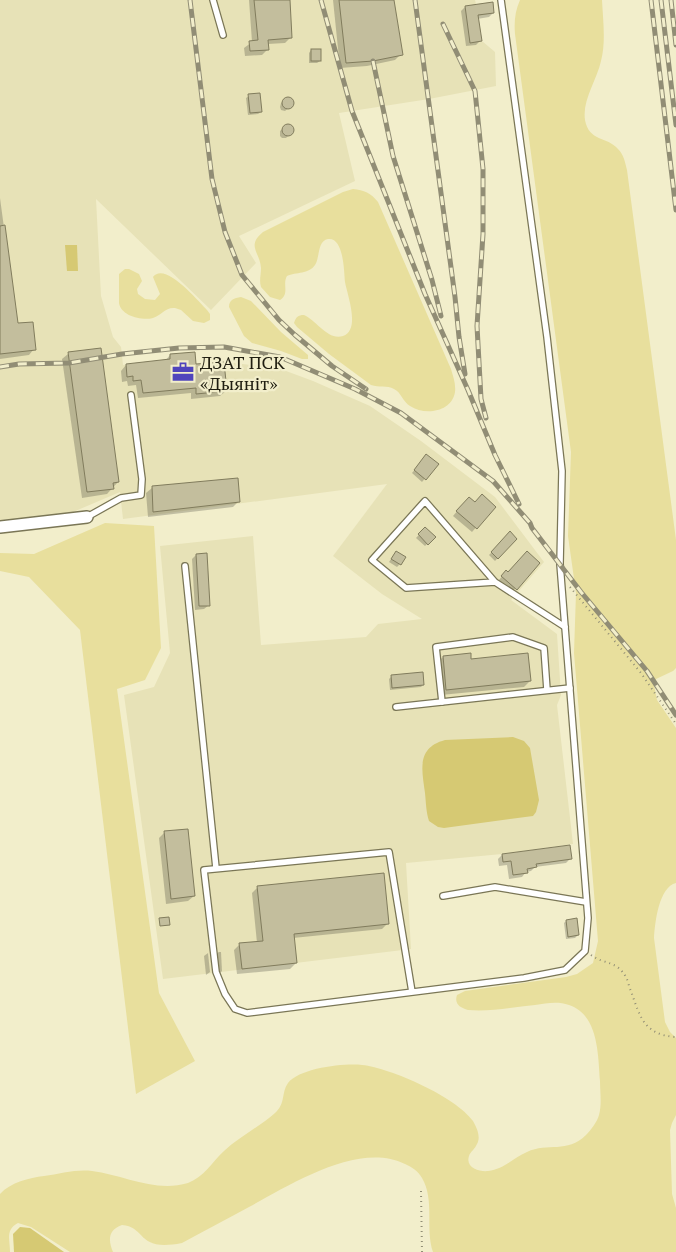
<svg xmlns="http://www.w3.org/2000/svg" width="676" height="1252" font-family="'PT Serif',serif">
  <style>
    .built { fill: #e7e2b7 }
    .green { fill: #e8df9d }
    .water { fill: #d6c973 }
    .shadow { fill: #0003 }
    .building { fill: #c3be9d; stroke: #817c5d }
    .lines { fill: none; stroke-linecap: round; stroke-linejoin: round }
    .lane-casing { stroke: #7a7656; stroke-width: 8 }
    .street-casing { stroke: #7a7656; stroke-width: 14 }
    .path { stroke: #918e75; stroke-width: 2; stroke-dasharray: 1 4; stroke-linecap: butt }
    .lane { stroke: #fff; stroke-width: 5.5 }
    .street { stroke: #fff; stroke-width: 11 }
    .rail-casing { stroke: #918d75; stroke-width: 5 }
    .rail { stroke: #f2eecb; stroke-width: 3; stroke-dasharray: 9; stroke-linecap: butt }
    .labels { text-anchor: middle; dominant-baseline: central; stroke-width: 4.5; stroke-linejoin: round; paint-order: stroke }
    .poi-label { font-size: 18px; fill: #201e11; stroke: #f2eecb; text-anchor: start }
  </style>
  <rect width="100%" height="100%" fill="#f2eecb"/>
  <path class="built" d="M0,0h475l1,4 17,-2 1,11 -16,3 4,25 13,11 1,34 -67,13 -90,14 16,68 -116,55 17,27 -45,47 -115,-111 5,97 12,41 8,10 2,18 47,-6v-5l25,-2 1,13 28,-3 54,6 35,13 57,25 51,35 74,56 49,65 -33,38 46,34 4,61 -4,10 16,139 -71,10 -96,9 5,86 -248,30 -39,-284 30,-8 16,-34 -10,-107 93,-10 8,109 105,-8 12,-13 44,-5 -40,-25 -49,-38 54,-72 -264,35 -3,-27 -47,20 -73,9z"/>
  <g class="green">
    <path d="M520,0h82c1,20 4,42 -1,61 -4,19 -19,39 -16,59 4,22 22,16 33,29 6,6 7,13 9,21l49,370v128l-3,3 -17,8 -2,6 3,15 19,28v155c-17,4 -21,39 -22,55l11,84 5,10 6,6v77l-4,8 -2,7 2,64 4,14v44h-243c-8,-24 2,-52 -11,-74 -4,-7 -10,-11 -17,-14 -47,-23 -115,21 -156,43 -22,12 -45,24 -67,36 -46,9 -35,-16 -60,-18 -14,5 -14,15 -9,27h-43l-39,-25 -13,-4c-13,7 -8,16 -8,29h-10v-58c11,-12 29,-16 44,-18 16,-2 32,-7 48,-5 32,4 63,22 96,12 16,-6 24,-21 36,-32 15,-14 35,-24 51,-38 11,-10 6,-20 13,-30 12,-15 56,-20 74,-18 29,3 94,32 111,56 4,7 8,16 4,23 -2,5 -7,8 -8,12 -4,12 11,16 19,15 16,-2 25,-13 39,-19 21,-10 40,2 59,-17 5,-5 11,-13 13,-20 3,-11 1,-23 1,-34 -2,-25 -1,-66 -31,-76 -11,-4 -22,-2 -34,0 -22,2 -45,7 -67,5 -8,-2 -14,-6 -11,-15l8,-4 101,-14 11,-3 16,-11 5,-22 -24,-288 2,-60 -8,-57 3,-84 -56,-418c-1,-12 0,-23 5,-34z"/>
    <path d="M353,189c11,1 18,4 25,13l73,167c2,7 5,15 4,23 -3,20 -30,24 -45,14 -7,-4 -9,-14 -16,-17 -7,-4 -15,-1 -23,-4l-42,-31 -32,-27 -3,-4c2,-6 4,-8 10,-8 12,5 24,26 39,21 18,-6 4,-42 2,-54 -1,-10 -1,-45 -17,-43 -11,2 -8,19 -13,26 -6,9 -19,7 -28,11 -5,8 3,18 -7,24l-10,-3 -9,-10c-2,-7 0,-12 0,-19 -1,-16 -15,-22 2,-36l80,-40z"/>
    <path d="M125,269h4l10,5 3,7 -5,8 1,5 7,5 10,1 5,-6 -7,-17c12,-16 45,24 54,33l3,4v6l-6,3 -11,-2 -12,-11 -6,-2c-10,-1 -13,7 -22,10 -11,3 -32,-2 -34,-15v-29z"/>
    <path d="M241,297l10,4 30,31 27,23v4h-6l-21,-8 -29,-8 -8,-7 -15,-29c0,-7 5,-9 12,-10z"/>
    <path d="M105,523l49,3 7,122 -16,32 -28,9 42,304 36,68 -59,33 -56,-464 -51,-53 -29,-6v-18l34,1z"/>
  </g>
  <g class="water">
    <path d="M65,245h12l1,26h-11z"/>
    <path d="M513,737l11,4 6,7 9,52 -3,12 -3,4 -89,12 -6,-1 -9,-6c-3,-9 -3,-19 -4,-28 -3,-23 -9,-45 20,-53z"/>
    <path d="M20,1227l10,1 34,24h-50l-1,-18z"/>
  </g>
  <g class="shadow">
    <path d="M249,0h39l3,37 -6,6 -17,1v5l-6,6 -17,1 -1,-8 8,-6z"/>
    <path d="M333,0h59l9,54 -6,6 -28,6 -27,2z"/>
    <path d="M465,7l28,6 -4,4 -12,2 3,22 -4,4 -10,1 -5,-35z"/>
    <path d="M311,50l9,11 -3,2h-8v-10z"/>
    <path d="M249,96l12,16 -3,2 -10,1 -2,-17z"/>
    <path d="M287,98l4,1 1,6 -7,6 -4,-1 -1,-3 1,-4z"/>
    <path d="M286,126l4,1 2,5 -6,6h-4l-2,-2v-5z"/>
    <path d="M0,198l17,126 17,25 -5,6 -29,4z"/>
    <path d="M68,354l50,128 -11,12 -25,4 -20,-139z"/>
    <path d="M170,355l25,11 31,25 -6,5 -29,3v-6l-53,5 -2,-13 -8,1 -1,-5 -5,1 -1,-11 5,-6 39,-4z"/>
    <path d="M424,458l13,6 -15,18 -10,-9z"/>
    <path d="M152,488l87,13 -6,6 -85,10 -2,-24z"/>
    <path d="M465,502l29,5 -22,25 -19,-16z"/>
    <path d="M425,528l9,9 -9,9 -9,-8z"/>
    <path d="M510,533l6,6 -21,22 -6,-6z"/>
    <path d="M396,552l4,12 -3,3 -8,-5z"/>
    <path d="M196,555l13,50 -5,4 -9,1 -3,-51z"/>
    <path d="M539,563l-28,30 -13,-12 8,-9 2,1z"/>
    <path d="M443,657l87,24 -6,6 -83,8 -4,-32z"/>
    <path d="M391,677l32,8 -2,2 -31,3 -1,-11z"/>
    <path d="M165,832l29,64 -6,5 -22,3 -7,-66z"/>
    <path d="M502,855l68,4 -4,4 -31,4 -4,4 -5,1 -4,5 -13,2 -2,-14 -8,1 -1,-7z"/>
    <path d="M258,887l130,36 -6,6 -89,9 3,25 -6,6 -53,5 -3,-24 6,-6 17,-1 -5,-50z"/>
    <path d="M566,921l12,14 -3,3 -9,1 -2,-16z"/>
    <path d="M219,952h2l1,19 -2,2h-2l-2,-19z"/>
    <path d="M208,953l2,19 -4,3 -2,-19z"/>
  </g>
  <g class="building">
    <path d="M254,0h36l2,38 -24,2 1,10 -19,1 -1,-10 9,-1z"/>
    <path d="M339,0h55l9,55 -30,6 -27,2z"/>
    <path d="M493,2l1,11 -16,2 4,26 -12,2 -5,-37z"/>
    <rect x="311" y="49" width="10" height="12"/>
    <path d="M260,93l2,19 -12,1 -2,-19z"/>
    <circle cx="288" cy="103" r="6"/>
    <circle cx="288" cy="130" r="6"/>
    <path d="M5,225l13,98 15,-1 3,28 -36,4v-128z"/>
    <path d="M101,348l18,134 -6,1 1,6 -27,3 -19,-140z"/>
    <path d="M195,352l1,12 28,-2 3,29 -31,3v-6l-53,5 -2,-13 -8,1v-5l-6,1 -1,-13 44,-5v-5z"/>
    <path d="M426,454l13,10 -13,16 -12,-10z"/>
    <path d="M238,478l2,24 -87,10 -1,-26z"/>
    <path d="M482,494l14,13 -19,22 -21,-18 13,-14 6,5z"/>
    <path d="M425,527l11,10 -8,8 -10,-11z"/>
    <path d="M510,531l7,8 -19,20 -7,-7z"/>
    <path d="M396,551l10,6 -5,8 -10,-6z"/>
    <path d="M527,551l13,12 -23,27 -16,-14 5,-6 2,2z"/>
    <path d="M207,553l3,53h-11l-3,-52z"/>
    <path d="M471,653v6l57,-6 3,28 -85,9 -3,-34z"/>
    <path d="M423,672l1,13 -32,3 -1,-13z"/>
    <path d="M188,829l7,67 -24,3 -7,-68z"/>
    <path d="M570,845l2,14 -36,5 1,3 -10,2 1,4 -15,2 -2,-14 -8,1 -1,-8z"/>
    <path d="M384,873l5,51 -95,10 3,29 -55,6 -3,-26 24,-2 -6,-55z"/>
    <path d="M169,917l1,8 -10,1 -1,-8z"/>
    <path d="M577,918l2,17 -11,2 -2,-17z"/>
  </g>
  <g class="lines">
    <g class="lane-casing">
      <g id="lane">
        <path d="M213,0l10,35"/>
        <path d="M87,517l34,-19 20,-3 1,-16 -11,-84"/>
        <path d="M185,566l31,302"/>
        <path d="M495,582l-89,6 -34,-28 53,-59 70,81 70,45"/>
        <path d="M442,702l-6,-55 77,-10 31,11 3,42"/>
        <path d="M396,707l174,-19"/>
        <path d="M443,896l52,-9 91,15"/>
        <path d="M412,992l-23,-140 -185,18 12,102 9,22 10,15 12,4 277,-35 41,-8 20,-19 3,-33 -28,-354 2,-93 -15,-134 -46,-337"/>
      </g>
    </g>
    <g class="street-casing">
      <path id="street" d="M0,527l87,-10"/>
    </g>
    <g class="path">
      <path d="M570,587l71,86 35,51"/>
      <path d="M591,955c14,10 25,5 35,22 2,4 3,10 5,14 9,26 13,44 45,46"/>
      <path d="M421,1191l1,61"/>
    </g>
    <use href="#lane" class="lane"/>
    <use href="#street" class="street"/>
    <g class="rail-casing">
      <g id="rail">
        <path d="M190,0l22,179 13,53 17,43 37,45 16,15 37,31 34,23"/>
        <path d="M321,0l31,111 73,183 43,96 27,65 24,49"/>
        <path d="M415,0l40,297 4,40 6,37"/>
        <path d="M651,0l25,210"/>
        <path d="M661,0l15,125"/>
        <path d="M671,0l5,45"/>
        <path d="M443,24l32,67 8,78v65l-6,92 4,73 5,19"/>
        <path d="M373,61l20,95 39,124 9,36"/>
        <path d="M0,367l19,-3 50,-1 53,-9 57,-6 45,-1 56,10 75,32 46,24 92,68 37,42 2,5 49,64 66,79 29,44"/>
      </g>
    </g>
    <use href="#rail" class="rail"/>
  </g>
  <defs>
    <g id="office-bare" transform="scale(1.725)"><path d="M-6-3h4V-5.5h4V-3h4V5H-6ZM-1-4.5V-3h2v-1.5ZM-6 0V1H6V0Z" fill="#5045bc" stroke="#f2eecb" stroke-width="2.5" paint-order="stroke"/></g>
  </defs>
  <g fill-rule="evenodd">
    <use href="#office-bare" x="183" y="372"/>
  </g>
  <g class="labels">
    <g class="poi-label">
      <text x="200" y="362">ДЗАТ ПСК<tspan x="200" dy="21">«Дыяніт»</tspan></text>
    </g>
  </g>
</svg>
